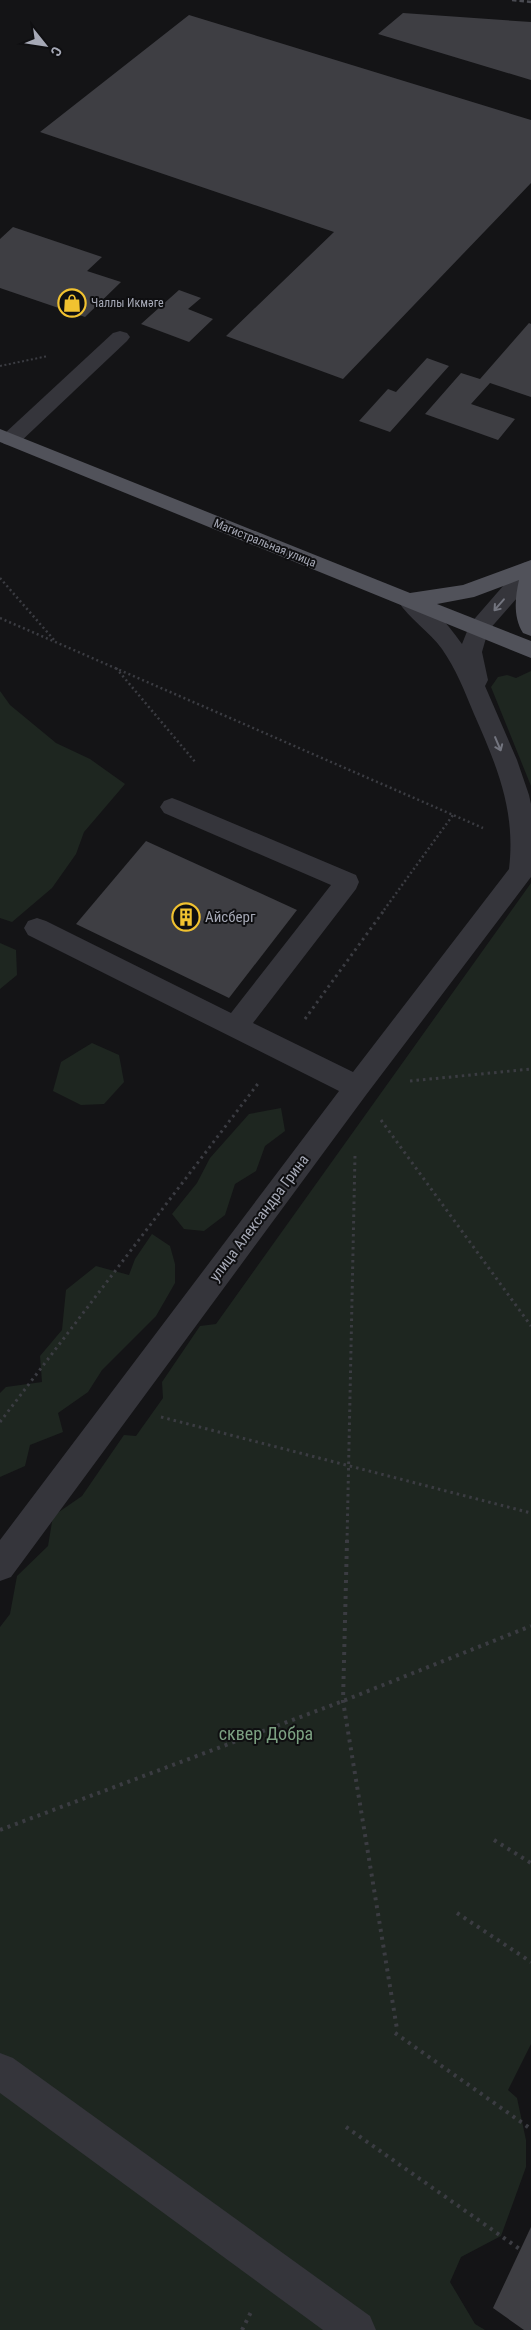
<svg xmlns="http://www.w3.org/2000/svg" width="531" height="2330" font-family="'Roboto Condensed',sans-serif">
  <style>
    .green { fill: #1e2620 }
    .building { fill: #3e3e43 }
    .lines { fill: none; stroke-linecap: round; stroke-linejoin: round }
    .path-far3 { stroke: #3b3c42; stroke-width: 2; stroke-dasharray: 2 2.5; stroke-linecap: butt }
    .path-far2 { stroke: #3b3c42; stroke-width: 2.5; stroke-dasharray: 2 3; stroke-linecap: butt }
    .path-far1 { stroke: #3b3c42; stroke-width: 3; stroke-dasharray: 2.5 4; stroke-linecap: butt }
    .path { stroke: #3b3c42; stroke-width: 4; stroke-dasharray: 3 5; stroke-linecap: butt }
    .minor { fill: #35353b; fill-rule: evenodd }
    .major { fill: #51525a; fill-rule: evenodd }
    .rail { stroke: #4a4b52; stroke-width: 2.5; stroke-dasharray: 4.5 3; stroke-linecap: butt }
    .oneway { stroke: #73757f }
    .labels { text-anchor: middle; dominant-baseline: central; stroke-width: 4; stroke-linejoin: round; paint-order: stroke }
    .far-poi-label { font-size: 12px; fill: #a6a9b6; stroke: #0f0f11; text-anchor: start }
    .far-street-label { font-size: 12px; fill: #a6a9b6; stroke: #0f0f11 }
    .poi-label { font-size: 15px; fill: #a6a9b6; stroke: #0f0f11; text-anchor: start }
    .street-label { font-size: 15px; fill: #a6a9b6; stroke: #0f0f11 }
    .near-park-label { font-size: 18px; fill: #7ca182; stroke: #0f0f11 }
  </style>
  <rect width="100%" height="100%" fill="#141416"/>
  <g class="green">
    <path d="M531,671v115l-40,-99 7,-10 9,-2 9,3z"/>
    <path d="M0,691l10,14 46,38 34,16 35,25 -41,48 -8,22 -24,34 -40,34 -12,-4z"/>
    <path d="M531,883v1161l-23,46 9,8 9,42v27l-25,69 -40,21 -11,25 25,42 10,6h-485v-703l10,-13 7,-38 31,-30 5,-30 29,-20 42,-61 12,1 27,-38 -1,-16 38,-56 16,-2z"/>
    <path d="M0,943l16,7 1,25 -17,14z"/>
    <path d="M92,1043l27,12 5,27 -20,22 -23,1 -28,-14 8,-29z"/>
    <path d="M281,1108l4,23 -20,15 -9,25 -21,13 -10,31 -21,16 -20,-2 -12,-15 25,-31 13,-25 39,-44z"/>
    <path d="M152,1234l18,12 5,18v19l-19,33 -54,54 -14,22 -30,21 5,19 -33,13 -5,21 -25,11v-84l6,-6 36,-5 -2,-26 22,-26 4,-40 30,-24 33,9 6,-16z"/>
  </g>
  <g class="building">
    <path d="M403,13l128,9v58l-153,-46z"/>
    <path d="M189,15l342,105v63l-188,196 -117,-43 108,-104 -294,-100z"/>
    <path d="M13,227l89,30 -15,14 34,11 -36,35 -85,-29v-49z"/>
    <path d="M179,290l22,8 -13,11 25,10 -24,23 -48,-18z"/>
    <path d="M529,323l2,1v73l-41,-14 -19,21 44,15 -17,21 -73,-26 36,-41 19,6z"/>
    <path d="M427,358l22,8 -59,66 -31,-11 29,-32 8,3z"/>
    <path d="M146,841l151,69 -68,88 -153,-74z"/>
    <path d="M531,2227v103h-7l-31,-22z"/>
  </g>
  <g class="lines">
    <path class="path-far3" d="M0,366l48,-10"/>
    <g class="path-far2">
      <path d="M0,578l55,63"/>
      <path d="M0,618l483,210"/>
      <path d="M116,668l80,95"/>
      <path d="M384,910l69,-95"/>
    </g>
    <g class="path-far1">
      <path d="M305,1019l80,-110"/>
      <path d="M410,1081l121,-12"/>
      <path d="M381,1120l150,206"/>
      <path d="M161,1417l370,96"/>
      <path d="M0,1422l260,-341"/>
      <path d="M347,1542l8,-387"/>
    </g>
    <g class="path">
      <path d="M347,1540l-4,161 54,328"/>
      <path d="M0,1830l343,-129 188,-75"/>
      <path d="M494,1840l37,23"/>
      <path d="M457,1913l74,49"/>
      <path d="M395,2033l136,96"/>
      <path d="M346,2127l175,123"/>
      <path d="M242,2330l10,-20"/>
    </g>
    <g class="minor">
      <path d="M120,331l7,2 3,4 -3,4 -109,103 -7,1 -7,-1 -3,-5 3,-5 109,-101z"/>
      <path d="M531,561v21l-43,49 -6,21 6,28 -3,6 32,74 12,35 2,9v73l-165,218 -355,482 -11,4v-41l339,-449 -311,-156 -4,-7 4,-7 9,-3 9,3 185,92 100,-128 -167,-72 -4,-6 4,-6 8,-3 8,3 176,74 3,7 -3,7 -103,134 100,49 156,-203c7,-58 -12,-103 -35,-155 -9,-22 -18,-45 -32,-65 -13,-18 -33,-30 -44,-48l3,-5c6,-2 10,-3 15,0 16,8 36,34 46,48l8,-20 53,-61z"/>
      <path d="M0,2053l13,5 357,258 6,14h-53l-323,-237z"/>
    </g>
    <path class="major" d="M0,429l410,164 53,-8 68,-25v76l-8,-3c-10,-16 -8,-35 -4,-53l-45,17 -37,7 94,37v17l-531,-216z"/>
    <path class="rail" d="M512,0l19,2"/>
  </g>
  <defs><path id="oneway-shaft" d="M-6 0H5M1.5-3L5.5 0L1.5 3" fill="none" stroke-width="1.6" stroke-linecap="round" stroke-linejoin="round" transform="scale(1.25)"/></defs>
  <g class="oneway">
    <use href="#oneway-shaft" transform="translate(499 605) rotate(131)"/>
    <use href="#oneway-shaft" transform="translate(498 744) rotate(67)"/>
  </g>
  <defs>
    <g id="shop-ring" transform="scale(1.4375)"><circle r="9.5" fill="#0f0f11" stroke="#f1c230" stroke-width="1.5"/><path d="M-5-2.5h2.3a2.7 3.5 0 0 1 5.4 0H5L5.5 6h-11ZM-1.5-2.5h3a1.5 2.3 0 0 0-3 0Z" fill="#f1c230"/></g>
    <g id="building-ring" transform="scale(1.4375)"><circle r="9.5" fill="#0f0f11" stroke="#f1c230" stroke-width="1.5"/><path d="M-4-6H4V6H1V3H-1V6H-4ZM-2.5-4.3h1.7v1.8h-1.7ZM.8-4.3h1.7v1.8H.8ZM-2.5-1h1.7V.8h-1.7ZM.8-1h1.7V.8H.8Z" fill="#f1c230"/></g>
  </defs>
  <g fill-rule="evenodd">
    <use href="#shop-ring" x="72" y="303"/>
    <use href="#building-ring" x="186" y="917"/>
  </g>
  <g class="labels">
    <g class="far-poi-label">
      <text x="91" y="303">Чаллы Икмәге</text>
    </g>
    <g class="far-street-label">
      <text transform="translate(265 543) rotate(22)">Магистральная улица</text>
    </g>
    <g class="poi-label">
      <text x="205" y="917">Айсберг</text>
    </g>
    <g class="street-label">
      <text transform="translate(259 1218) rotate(-53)">улица Александра Грина</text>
    </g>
    <g class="near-park-label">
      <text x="266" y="1733">сквер Добра</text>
    </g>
  </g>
  <g transform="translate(45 45) rotate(120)" stroke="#0f0f11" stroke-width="4" paint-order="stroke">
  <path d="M0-4L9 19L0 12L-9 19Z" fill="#a6a9b6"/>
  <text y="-8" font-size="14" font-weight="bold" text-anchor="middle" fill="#a6a9b6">С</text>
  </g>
</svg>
